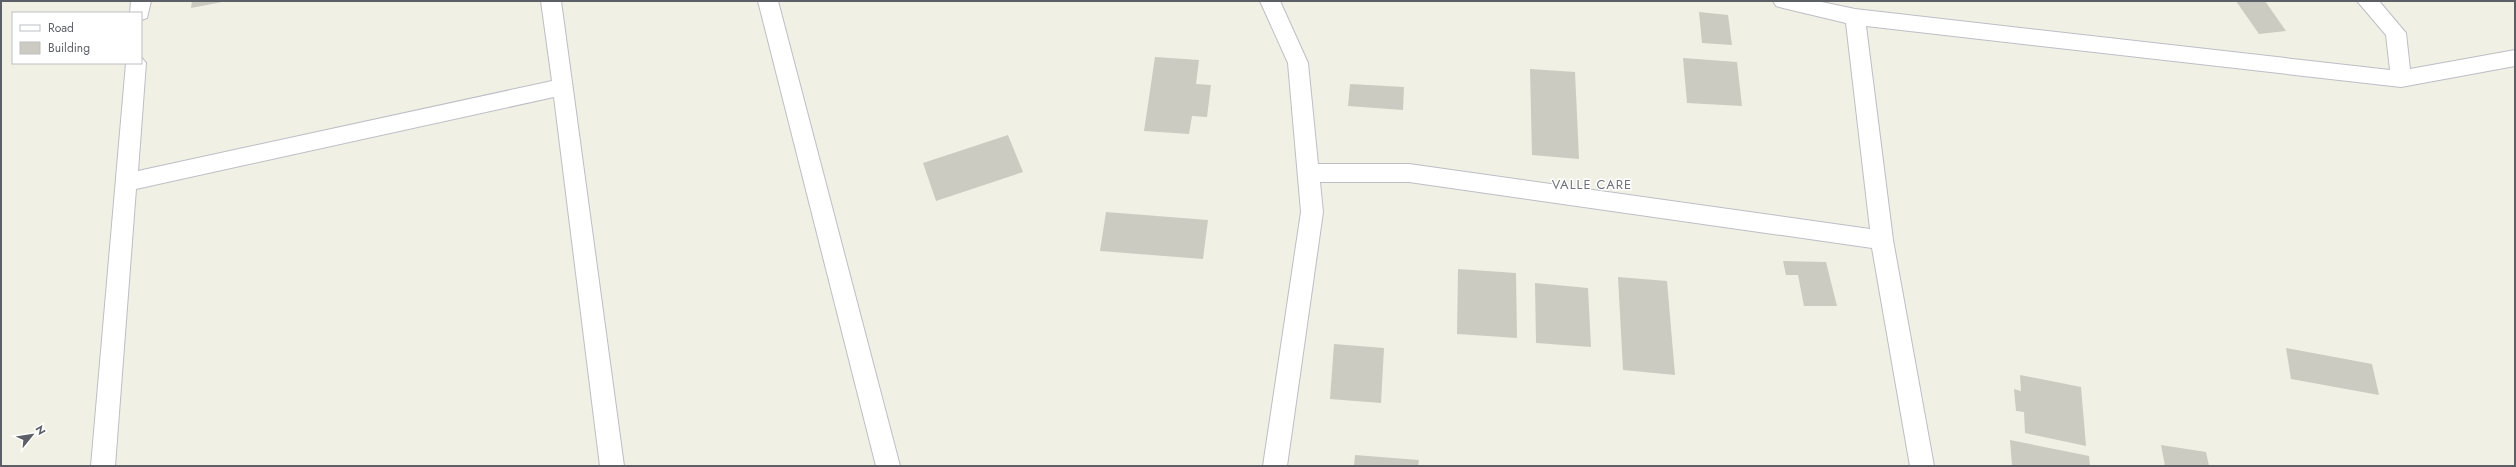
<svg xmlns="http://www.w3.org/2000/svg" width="2516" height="467" font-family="Jost,sans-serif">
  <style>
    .building { fill: #cccbc2 }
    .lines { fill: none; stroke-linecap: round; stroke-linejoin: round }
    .minor-casing { stroke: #bdbec5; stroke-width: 2 }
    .minor { fill: #fff; fill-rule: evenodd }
    .labels { text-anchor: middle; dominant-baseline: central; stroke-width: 3; stroke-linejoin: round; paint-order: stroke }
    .neighbourhood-label { font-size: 13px; letter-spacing: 1px; fill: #6e7179; stroke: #fff }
  </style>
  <rect width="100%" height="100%" fill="#f0f0e5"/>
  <g class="building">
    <path d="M192,1h30v1l-31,6z"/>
    <path d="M2236,1h29l21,30 -27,3z"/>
    <path d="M1699,12l29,3 4,30 -30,-2z"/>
    <path d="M1155,57l44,3 -3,24 15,1 -4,32 -15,-1 -3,18 -45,-3z"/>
    <path d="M1683,58l54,4 5,44 -55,-3z"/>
    <path d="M1530,69l45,3 4,87 -47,-4z"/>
    <path d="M1350,84l54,3 -1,23 -55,-4z"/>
    <path d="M1008,135l15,37 -87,29 -13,-38z"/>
    <path d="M1106,212l102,8 -5,39 -103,-8z"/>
    <path d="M1783,261l43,1 11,44h-33l-6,-31h-12z"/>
    <path d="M1458,269l58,4 1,65 -60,-4z"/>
    <path d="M1618,277l49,4 8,94 -52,-5z"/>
    <path d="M1535,283l53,5 3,59 -55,-4z"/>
    <path d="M1334,344l50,4 -3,55 -51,-4z"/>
    <path d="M2286,348l86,16 7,31 -88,-16z"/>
    <path d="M2020,375l61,12 5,59 -61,-13 -1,-21 -8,-1 -2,-22 7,2z"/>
    <path d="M2010,440l79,16 1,10h-78z"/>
    <path d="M2161,445l45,7 3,14h-44z"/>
    <path d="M1355,455l64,5 -1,6h-64z"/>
  </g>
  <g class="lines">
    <g class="minor-casing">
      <g id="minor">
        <path d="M131,1h20l-4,17 -6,2v-7h-11z"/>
        <path d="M541,1h20l63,465h-24l-46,-369 -418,92 -21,277h-24l35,-403h15v-6l5,6 -8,108 414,-90z"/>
        <path d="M758,1h20l122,465h-24z"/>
        <path d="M1260,1h20l28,62 10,101h91l461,65 -24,-206 -63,-15 -7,-2 -3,-5h44l38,8 535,61 -4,-35 -29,-34h22l27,32 4,36 105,-19v16l-114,21 -535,-61 27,214 41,226h-24l-38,-218 -463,-66h-89l3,30 -36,254h-24l38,-254 -13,-149z"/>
      </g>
    </g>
    <use href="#minor" class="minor"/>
  </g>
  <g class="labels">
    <g class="neighbourhood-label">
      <text x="1592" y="184">VALLE CARE</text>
    </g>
  </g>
  <rect width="2516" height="467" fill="none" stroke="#5d5f67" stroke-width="4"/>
  <rect x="12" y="12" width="130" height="52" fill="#ffffff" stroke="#bebfc2"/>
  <rect x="20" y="25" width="20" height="6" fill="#ffffff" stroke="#bebfc2"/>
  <text x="48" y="32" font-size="12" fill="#5d5f67">Road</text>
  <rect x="20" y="42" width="20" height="12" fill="#cccbc2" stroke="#bebfc2"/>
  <text x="48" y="52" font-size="12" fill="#5d5f67">Building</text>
  <g transform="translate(32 435) rotate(60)" stroke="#ffffff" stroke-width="3" paint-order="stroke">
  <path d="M0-3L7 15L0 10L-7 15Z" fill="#5d5f67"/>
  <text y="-6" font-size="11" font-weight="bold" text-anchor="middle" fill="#5d5f67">N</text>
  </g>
</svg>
